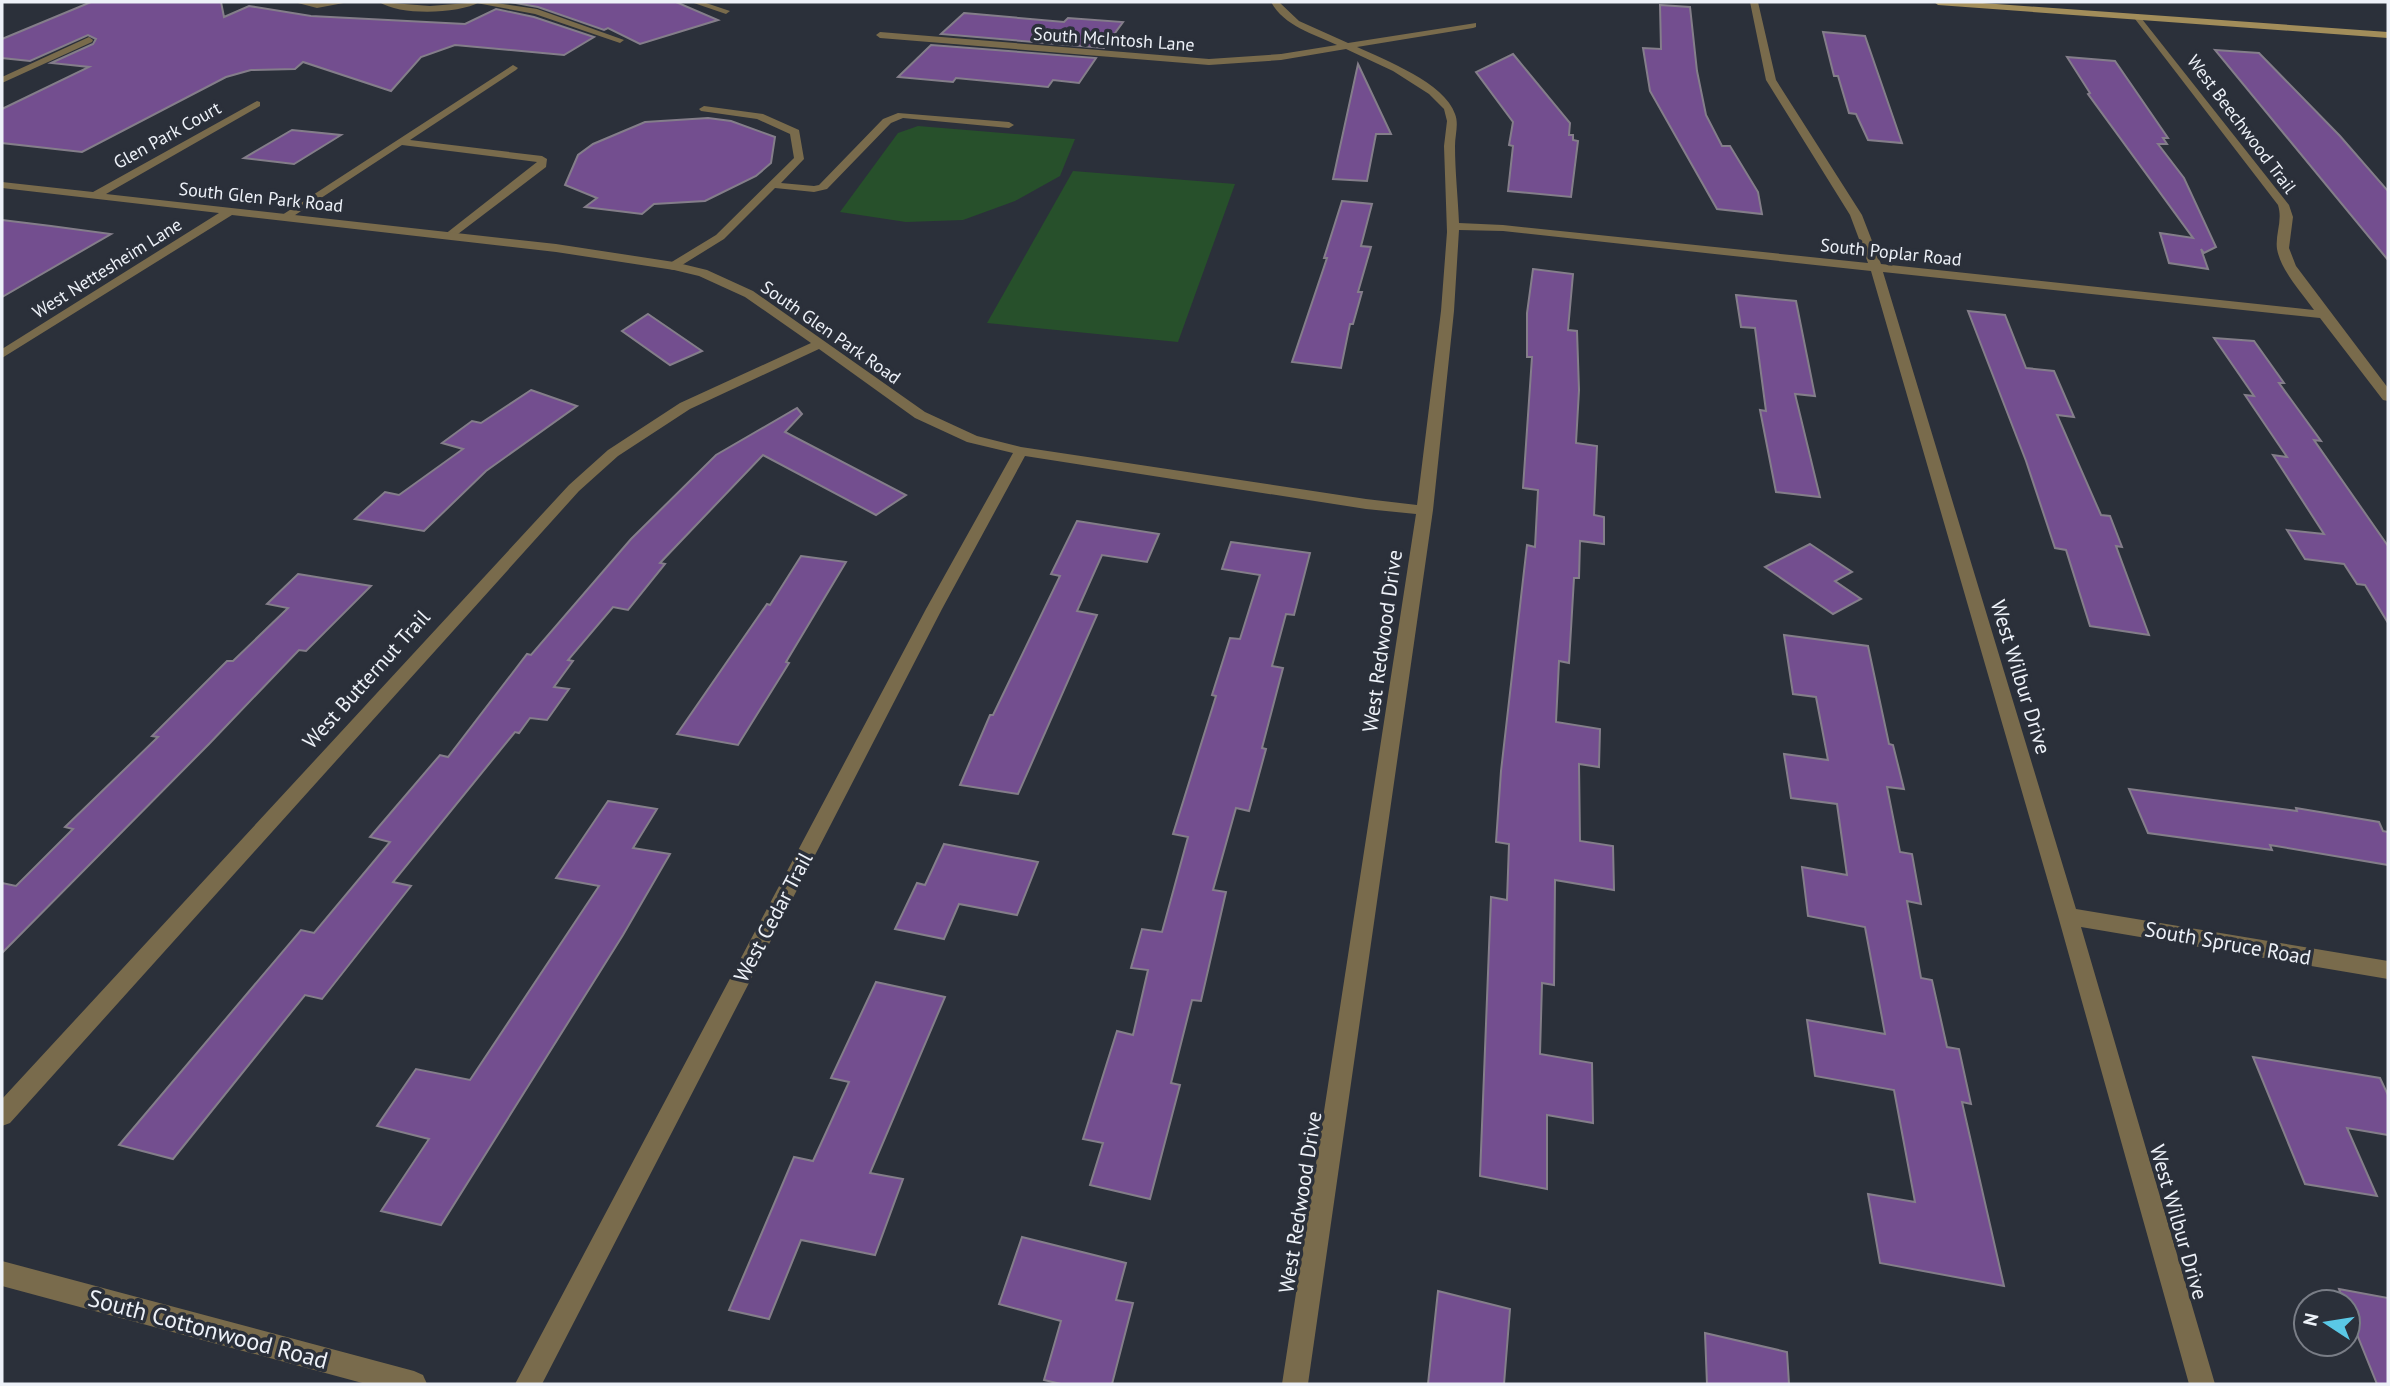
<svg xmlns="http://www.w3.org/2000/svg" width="2390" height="1386" font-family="'PT Sans',sans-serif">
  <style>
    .green { fill: #27502b }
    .building { fill: #734e8f; stroke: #847e8a; stroke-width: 2 }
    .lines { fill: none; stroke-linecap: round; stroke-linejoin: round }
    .lane { fill: #796b4c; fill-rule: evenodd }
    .street { fill: #796b4c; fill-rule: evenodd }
    .secondary { fill: #a28d5a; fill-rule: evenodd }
    .labels { text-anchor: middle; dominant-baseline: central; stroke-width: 7; stroke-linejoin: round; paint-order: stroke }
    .far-street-label { font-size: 18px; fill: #edf1f8; stroke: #2b303a }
    .street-label { font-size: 21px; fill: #edf1f8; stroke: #2b303a }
    .near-street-label { font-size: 24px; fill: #edf1f8; stroke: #2b303a }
  </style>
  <rect width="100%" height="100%" fill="#2b303a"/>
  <g class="green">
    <path d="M918,126l157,13 -15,37 -45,25 -52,19 -57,2 -66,-10 58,-79z"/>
    <path d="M1073,171l162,13 -57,158 -191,-19z"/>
  </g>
  <g class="building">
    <path d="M91,2h130l3,15 25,-11 62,10 154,8 31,-15 38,8 60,20 -30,18 -109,-10 -34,12 -30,34 -88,-29 -8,7 -44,1 -25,7 -144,75 -80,-9v-34l87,-42 -38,-4 42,-19 3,-5 -8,-4 -58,26 -28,-3v-19z"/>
    <path d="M510,2h166l42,18 -78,24 -32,-16 -4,2 -66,-23z"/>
    <path d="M1660,5l30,2 7,64 9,44 16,31h8l28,46 4,22 -45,-5 -67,-118 -7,-43 18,1z"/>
    <path d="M964,13l100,9 4,-4 55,4 -19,26 -163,-14z"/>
    <path d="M1823,32l42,4 37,107 -34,-3 -12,-26 -7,-1 -11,-37h-4z"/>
    <path d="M931,45l165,13 -17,25 -26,-3 -5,7 -92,-9 -3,4 -55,-5z"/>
    <path d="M2215,50l44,3 81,83 48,55v69z"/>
    <path d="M1513,54l57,69 -1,12h4v5l5,1 -7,56 -63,-6 5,-45 -4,-1 4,-23 -37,-50z"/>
    <path d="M2067,57l48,4 53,77h-5l4,6h-9l26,34 32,69 -12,6 -3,-4 7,20 -39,-6 -9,-30 33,5 -105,-144 2,-1z"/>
    <path d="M1358,64l33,70h-15l-9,47 -34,-2z"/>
    <path d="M708,118l23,3 44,16 -4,26 -15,13 -51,25 -51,3 -12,10 -57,-7 12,-9 -32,-13 13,-30 15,-11 52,-22z"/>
    <path d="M292,130l49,5 -47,29 -50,-6z"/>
    <path d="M1342,201l30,3 -11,42 10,1 -13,45h4l-9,32h-3l-9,44 -49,-6 35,-104h-3z"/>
    <path d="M2,220l49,6 60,8 -109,63z"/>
    <path d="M1533,269l40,5 -5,56 9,1 2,59 -3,53 21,3 -3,69 10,2v27l-24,-3 -1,37h-5l-5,85 -10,-2 -3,61 44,7 -1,38 -20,-3 1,77 33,5 1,44 -59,-10 -1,105 -12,-2 -2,71 52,9 1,60 -46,-8v74l-67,-13 11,-279 16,3 2,-56 -13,-2 5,-71 26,-226 8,2 3,-57 -15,-2 9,-131h-5v-44z"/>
    <path d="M1736,295l60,6 19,95 -20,-2 25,103 -44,-5 -16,-82 6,1 -11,-83 -14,-1z"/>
    <path d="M1968,311l37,4 21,53 28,3 20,46 -17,-2 44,100 9,1 12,31 -6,-1 33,89 -59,-9 -24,-76 -11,-2 -29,-87z"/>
    <path d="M648,314l54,37 -32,14 -48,-34z"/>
    <path d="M2214,338l40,3 30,42h-5l42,58 -7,-1 74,106v77l-23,-38 -8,-1 -13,-20 -39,-5 -18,-29 37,4 -51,-79 14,2 -42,-62 9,1z"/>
    <path d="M531,390l46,16 -91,65 -62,60 -69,-12 30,-27 14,3 64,-46 -21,-6 30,-22 9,2z"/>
    <path d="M797,408l5,6 -17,18 121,63 -30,20 -113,-60 -103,108 5,1 -37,46 -15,-3 -45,53 5,1 -19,26 15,2 -22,31 -17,-2 -11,15 -4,-1 -122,150 18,4 -89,113 -17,-4 -132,164 -54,-14 182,-215 13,3 76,-91 -20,-5 70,-82 8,2 79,-103 4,1 100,-116 85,-84z"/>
    <path d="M1077,521l82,13 -12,28 -45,-7 -25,56 20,4 -79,179 -58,-9 30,-70h3l67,-139 -9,-2z"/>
    <path d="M1231,542l79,11 -16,62 -8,-1 -14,52 11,2 -21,80 4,1 -17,62 -13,-3 -23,82 13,2 -25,109 -9,-1 -21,83 9,2 -30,114 -60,-14 13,-42 -20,-4 34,-108 16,4 15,-65 -17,-2 11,-39 20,3 26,-95 -15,-3 43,-138 -4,-1 18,-57 10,1 20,-64 -38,-6z"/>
    <path d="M1810,544l42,28 -17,9 26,18 -28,15 -68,-47z"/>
    <path d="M801,556l45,6 -60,100 3,1 -51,82 -61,-11 90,-130 3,1z"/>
    <path d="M298,574l73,12 -65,65 -7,-1 -90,94 -207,209v-70l14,3 57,-57 -8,-2 93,-90 -6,-1 75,-75h6l55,-53 -21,-4z"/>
    <path d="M1784,635l84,11 21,98 4,1 11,44 -17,-2 13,65 12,2 9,50 -14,-3 14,77 11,2 15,67 12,2 12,55 -9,-2 42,184 -124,-23 -12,-69 47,8 -21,-112 -79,-14 -8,-56 78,14 -20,-107 -57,-11 -6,-49 45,8 -10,-71 -46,-6 -7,-44 44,6 -12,-63 -23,-3z"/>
    <path d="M2129,789l168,22 -1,-3 83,14 4,9 5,1v33l-118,-20 2,5 -124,-17z"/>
    <path d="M608,801l49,8 -24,39 37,6 -47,81 -182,290 -60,-14 48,-72 -52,-13 39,-57 54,11 129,-194 -43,-8z"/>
    <path d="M944,844l94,18 -21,53 -58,-11 -15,35 -49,-10 22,-46 8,2z"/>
    <path d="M876,982l69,15 -75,176 33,6 -28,76 -74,-15 -32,79 -40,-9 65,-153 19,4 36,-79 -18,-4z"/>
    <path d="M2253,1057l127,21 8,17v40l-41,-7 30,68 -72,-12z"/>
    <path d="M1022,1237l104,26 -10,37 17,3 -21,81h-51l-17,-4 17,-59 -62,-17z"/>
    <path d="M2339,1289l49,9v86h-11l-29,-72v-10h-4z"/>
    <path d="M1438,1291l72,18 -6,75h-76z"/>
    <path d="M1705,1333l82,19 2,32h-82z"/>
  </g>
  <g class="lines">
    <g class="lane">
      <path d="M294,2h55l-32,6z"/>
      <path d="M471,2h18l48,7 87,31 -4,3 -85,-29z"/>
      <path d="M513,65l5,3 -2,2 -106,70 132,16 5,3 -1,8 -92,70 -10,-2 93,-73 -135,-17 -113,74 -10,-2z"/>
      <path d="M704,106l59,8 36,16 5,29 -23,24 33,3 5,-1 64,-66 15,-6 111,9 5,3 -5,3 -106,-10 -12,5 -64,66 -13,3 -39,-4 -51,51 -50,31 -4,-1v-6l46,-28 78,-77 -4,-24 -33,-15 -56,-8 -2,-2z"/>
    </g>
    <g class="street">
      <path d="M379,2l51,4 50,-4c-22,12 -79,14 -101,0z"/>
      <path d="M691,2h12l27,9 -4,3z"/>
      <path d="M1271,2h8l20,19 49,22 128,-20v4l-3,1 -116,19c28,13 88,36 98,67 4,10 0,21 0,32 0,26 3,51 4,77l44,2 365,38 -18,-48 -84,-135 -16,-78h8l18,78 86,135 19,49 433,46c-12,-17 -33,-39 -37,-61 -2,-15 6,-28 1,-44l-143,-186 3,-5 151,191 4,12 -4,31 7,18 92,122v13l-5,-1 -63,-82 -437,-46 193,637 312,52v18l-307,-52 134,457h-26l-131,-468 -187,-645 -368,-40 -44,-1 -5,81 -21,199 -125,874h-26l134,-870 -50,-5 -341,-53 -83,153 -400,775h-27l411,-775 87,-156 -46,-11 -52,-24 -96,-69 -129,60 -72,47 -39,35 -569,632 -8,3v-27l567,-614 39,-35 72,-47 131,-60 -66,-46 -46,-21 -25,-6 -118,-18 -324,-37 -230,143v-9l217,-136 -217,-25v-6l91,10 164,-91 3,1v4l-154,88 450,50 118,18 33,8 46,21 172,121 52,24 44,11 345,52 51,6 24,-194 6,-79 -3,-86 3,-25 -3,-12 -15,-15 -36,-23 -47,-22 -65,11 -72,5 -329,-27 -4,-3 4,-3 329,27 72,-5 56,-9c-23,-11 -53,-19 -66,-43z"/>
      <path d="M89,37l4,3 -1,2 -90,41v-6z"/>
      <path d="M2,1261l412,110 9,4 4,9h-61l-364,-98z"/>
    </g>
    <path class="secondary" d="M1934,2h35l419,30v6l-450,-33z"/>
  </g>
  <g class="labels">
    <g class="far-street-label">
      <text transform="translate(1114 39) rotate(4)">South McIntosh Lane</text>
      <text transform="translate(2242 124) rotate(53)">West Beechwood Trail</text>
      <text transform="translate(167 135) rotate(-29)">Glen Park Court</text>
      <text transform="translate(261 197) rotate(6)">South Glen Park Road</text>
      <text transform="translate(1891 252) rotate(6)">South Poplar Road</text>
      <text transform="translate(107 268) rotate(-32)">West Nettesheim Lane</text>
      <text transform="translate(831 332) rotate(35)">South Glen Park Road</text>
    </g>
    <g class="street-label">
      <text transform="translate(1382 641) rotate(-82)">West Redwood Drive</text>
      <text transform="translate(2021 677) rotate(73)">West Wilbur Drive</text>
      <text transform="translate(366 679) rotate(-48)">West Butternut Trail</text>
      <text transform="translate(773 917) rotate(-62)">West Cedar Trail</text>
      <text transform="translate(2228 943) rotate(10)">South Spruce Road</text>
      <text transform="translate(1300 1202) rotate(-81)">West Redwood Drive</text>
      <text transform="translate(2179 1222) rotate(74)">West Wilbur Drive</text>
    </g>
    <g class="near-street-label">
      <text transform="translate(208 1329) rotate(15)">South Cottonwood Road</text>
    </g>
  </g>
  <rect width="2390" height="1386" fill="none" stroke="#edf1f8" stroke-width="7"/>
  <g transform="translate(2327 1323) rotate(282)"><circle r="33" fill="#2b303a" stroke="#797d86" stroke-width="2"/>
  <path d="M0-5L12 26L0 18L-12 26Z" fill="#5ac8e6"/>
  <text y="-10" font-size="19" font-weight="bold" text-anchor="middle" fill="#edf1f8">N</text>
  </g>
</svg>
